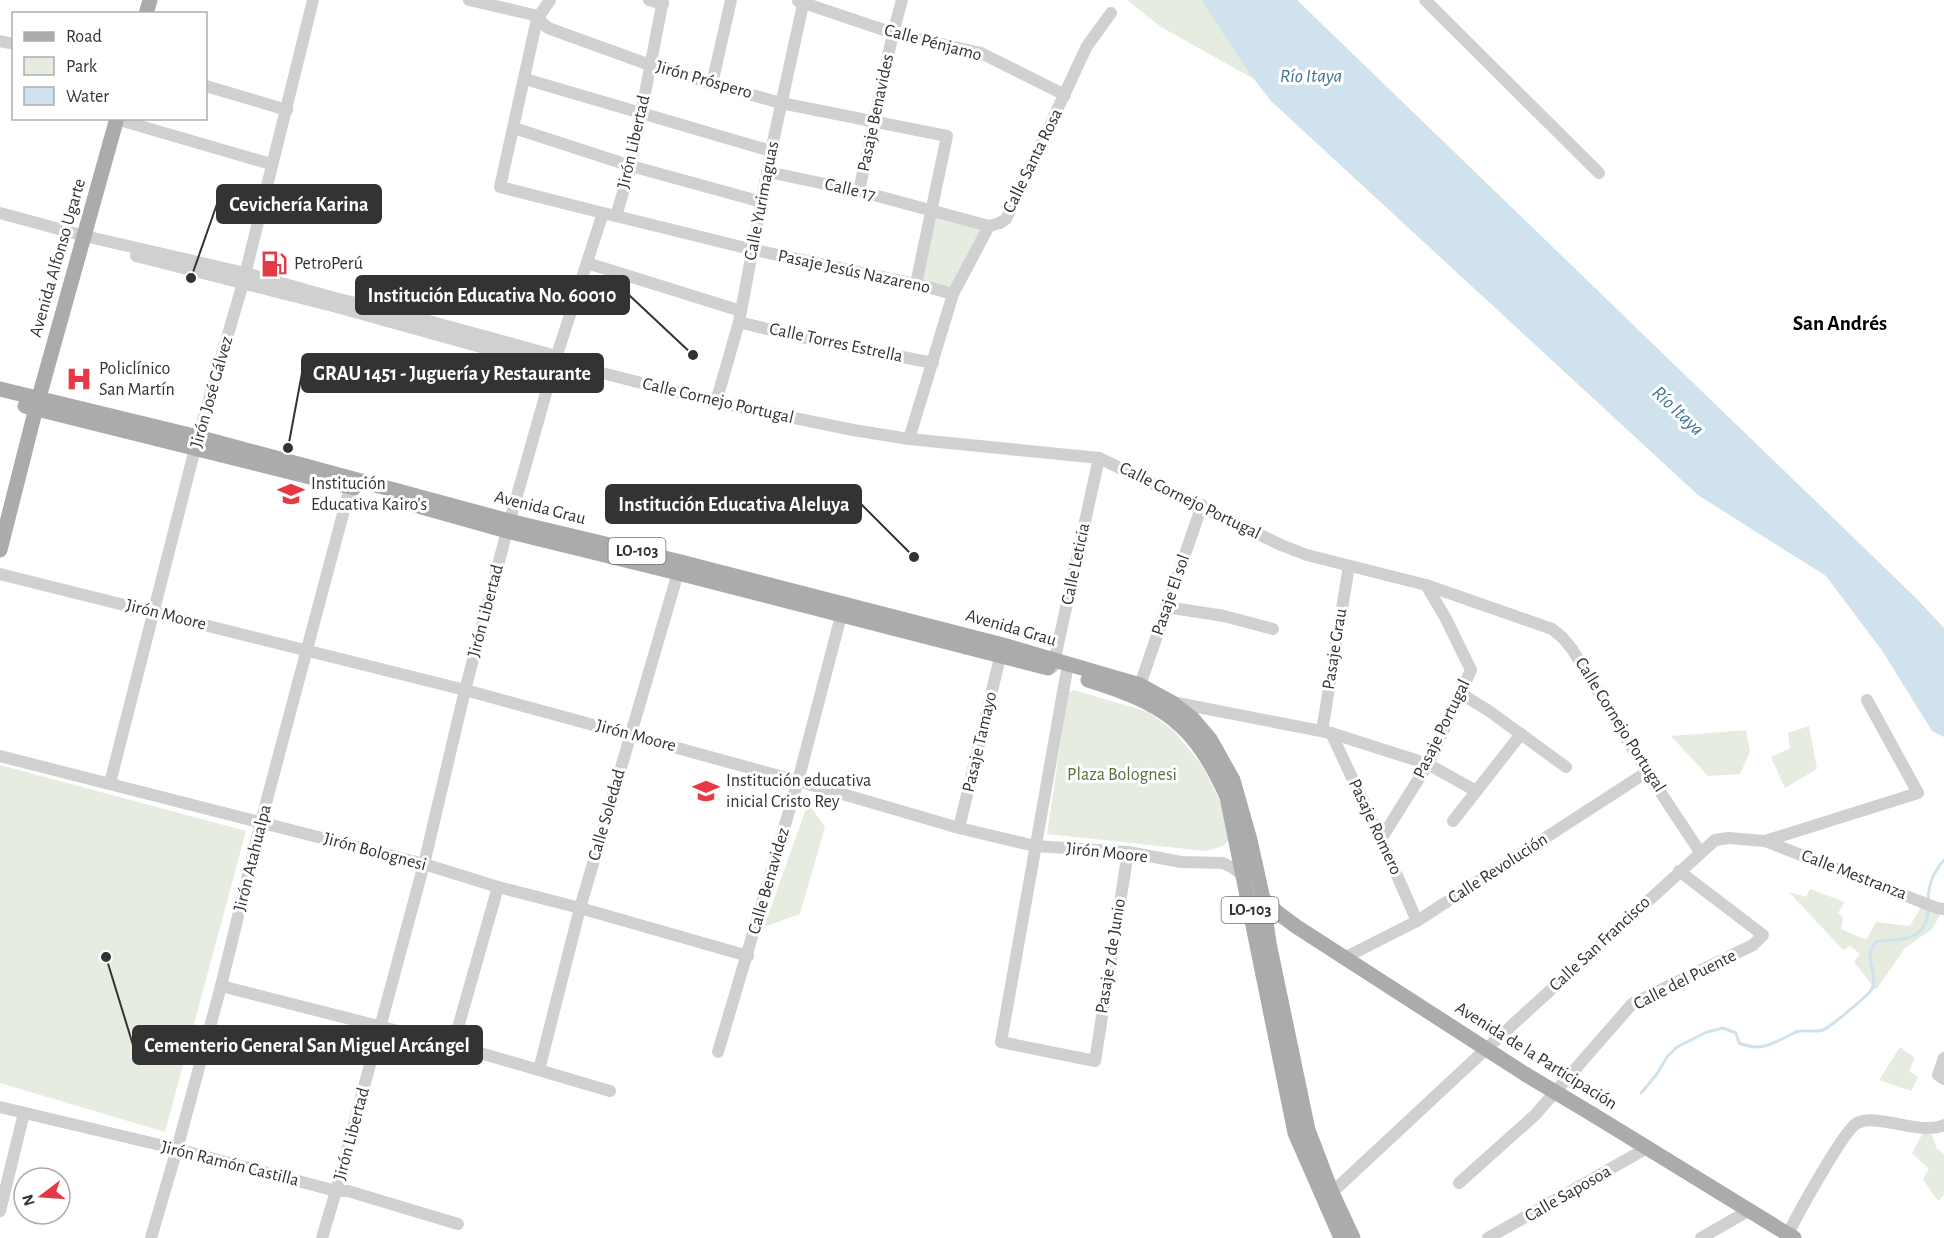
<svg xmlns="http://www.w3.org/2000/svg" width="1944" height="1238" font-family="'Alegreya Sans',sans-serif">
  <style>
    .green { fill: #e6ecdf }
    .water { fill: #cfe2ee }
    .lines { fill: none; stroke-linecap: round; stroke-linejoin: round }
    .stream { stroke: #cfe2ee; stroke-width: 3 }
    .minor { stroke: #d0d0d0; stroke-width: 12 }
    .major { stroke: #ababab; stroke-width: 15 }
    .major-bridge { stroke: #ababab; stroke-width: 15 }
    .labels { text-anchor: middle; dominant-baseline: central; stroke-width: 6; stroke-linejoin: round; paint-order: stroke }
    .shield { fill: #fff; stroke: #707070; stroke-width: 1.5 }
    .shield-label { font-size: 16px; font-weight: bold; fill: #333 }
    .street-label { font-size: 18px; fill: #333; stroke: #fff }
    .poi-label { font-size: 18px; fill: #333; stroke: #fff; text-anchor: start }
    .park-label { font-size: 18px; fill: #56703f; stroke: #fff }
    .water-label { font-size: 20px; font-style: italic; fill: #3f7597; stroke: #fff }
    .quarter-label { font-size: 21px; font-weight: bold; fill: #000; stroke: #fff }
    .leader { fill: none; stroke: #333; stroke-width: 2 }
    .callout-dot { fill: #333; stroke: #fff; stroke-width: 2 }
    .callout { fill: #333; stroke: #333; stroke-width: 2 }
    .callout-label { font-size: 20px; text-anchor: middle; font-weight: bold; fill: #fff }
  </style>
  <rect width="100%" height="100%" fill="#fff"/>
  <g class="green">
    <path d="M1127,0h75l52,79 -93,-52z"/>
    <path d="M936,215l46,13 -32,61 -29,-8z"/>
    <path d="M1074,690l74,22 26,19 30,37 20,42 7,27 -8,9 -17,5 -159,-17 21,-141z"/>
    <path d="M1809,726l8,43 -32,19 -14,-31 19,-9 -2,-15z"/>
    <path d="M1746,730l4,22 -10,22 -32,2 -37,-40z"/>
    <path d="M0,765l246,66 -81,301 -165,-49z"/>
    <path d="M808,803l17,24 -25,87 -36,13z"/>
    <path d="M1810,889l35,13 -7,11 5,4 -2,12 25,11 10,-18 34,4 12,-21 20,7 -10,17 -27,19 -29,42 -22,-28 6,-8 -10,-8 -7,4 -54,-58 17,5z"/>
    <path d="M1900,1047l15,11 -6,13 9,6 -7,14 -32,-11z"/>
    <path d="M1924,1131l7,2 6,16 7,5v41l-6,6 -15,-22 6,-10 -17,-16z"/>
  </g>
  <path class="water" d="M1201,0h96l620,599 27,29v109l-12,-6 -49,-79 -57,-76 -128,-81 -426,-393 -22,-28z"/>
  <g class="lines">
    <g class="stream">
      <path d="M1928,902c0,-17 5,-29 16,-42"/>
      <path d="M1641,1093l16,-19 10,-17 10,-10 30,-15 16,-4 13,5 3,10c25,10 35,-1 57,-11 8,-3 18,1 27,-2 6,-2 47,-36 49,-41 7,-19 -11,-30 5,-48 24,-1 51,0 51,-33"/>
    </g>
    <g class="minor">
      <path d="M469,0l65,15 14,13 102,37 62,19 69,19 166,33 -31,148"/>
      <path d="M550,0l-13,19 -37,168 103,26"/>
      <path d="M649,0l14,4"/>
      <path d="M1425,0l174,173"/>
      <path d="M798,1l95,32 88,20 84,42"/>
      <path d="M0,41l14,3"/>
      <path d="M525,79l246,72"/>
      <path d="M712,84l19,-84"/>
      <path d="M206,86l81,24"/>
      <path d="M116,119l155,45"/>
      <path d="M514,128l117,38 131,36"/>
      <path d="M768,172l91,19 130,35"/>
      <path d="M859,191l34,-158 9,-33"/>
      <path d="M0,213l85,23 160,37 90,25 79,19 135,37 6,7"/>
      <path d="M616,216l138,34 162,34 37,10"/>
      <path d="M136,256l197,50 213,59 9,-4"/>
      <path d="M587,263l154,48"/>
      <path d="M739,322l52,13 142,28"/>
      <path d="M555,361l161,41 137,28 56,9 190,19 182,87 26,10 119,30 126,44 10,8 10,12 75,123 53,80"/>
      <path d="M716,402l23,-80 32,-171 33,-151"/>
      <path d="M909,439l44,-145 36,-68 11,-3 6,-4 81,-173 24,-33"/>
      <path d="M0,574l465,116 333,91 161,47 76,18 93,6 53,10 42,1 10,5 12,9"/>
      <path d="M1166,607l58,9 49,13"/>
      <path d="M1068,664l-67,378 94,19 33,-209"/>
      <path d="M1053,667l46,-209"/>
      <path d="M1140,685l62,-180"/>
      <path d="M1460,693l29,18 77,56"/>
      <path d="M1172,702l159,31 97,31 48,27"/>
      <path d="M1322,731l27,-165"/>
      <path d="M1331,733l50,106 36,82"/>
      <path d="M0,756l424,108 74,23 82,21 168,48"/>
      <path d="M110,783l88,-346 45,-154 70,-283"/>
      <path d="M1453,821l68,-87"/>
      <path d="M959,828l43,-179"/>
      <path d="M1381,839l47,-75 43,-94 -26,-53 -19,-32"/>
      <path d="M1765,841l172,67 7,1"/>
      <path d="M1344,958l73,-37 230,-149"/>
      <path d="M221,986l232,59 157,46"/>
      <path d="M453,1045l45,-158"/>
      <path d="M718,1052l80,-271 45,-173"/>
      <path d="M1944,1058l-6,17 6,4"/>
      <path d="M539,1070l41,-162 100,-342"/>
      <path d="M0,1107l177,42 159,42h12l110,33"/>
      <path d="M1459,1183l76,-68 97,-111 121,-59 10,-10 -84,-64"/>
      <path d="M1326,1198l160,-149 229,-209 14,-2 36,3 153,-48 -51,-93"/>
      <path d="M0,1211l24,-98"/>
      <path d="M151,1238l26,-89 44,-163 40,-164 91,-342"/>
      <path d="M322,1238l14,-47 88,-327 41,-174 42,-159 48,-170 48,-148 13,3 15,-50 32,-166"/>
      <path d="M1488,1238l159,-90"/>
      <path d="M1701,1238l47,-27"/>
      <path d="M1786,1238c9,-19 57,-107 71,-115 7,-3 16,-3 23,-2 20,2 45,12 64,4"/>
    </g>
    <g class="major">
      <path d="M146,14l4,-14"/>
      <path d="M0,389l198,48 311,84 172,41 322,83 137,40 31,17 22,17 17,20 23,41 17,60 13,59 6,44 39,187 24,63 21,45"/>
      <path d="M25,406l329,82"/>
      <path d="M411,504l96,27 171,42 370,95"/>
      <path d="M0,550l36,-142 81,-290"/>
      <path d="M1088,680c75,23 107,44 139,117l68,336 46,105"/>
      <path d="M1263,899l15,14 19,14 228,147"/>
      <path d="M1592,1114l202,124"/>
    </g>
    <path class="major-bridge" d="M1525,1074l67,40"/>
  </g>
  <defs>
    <g id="fuel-bare" transform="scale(2.07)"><path d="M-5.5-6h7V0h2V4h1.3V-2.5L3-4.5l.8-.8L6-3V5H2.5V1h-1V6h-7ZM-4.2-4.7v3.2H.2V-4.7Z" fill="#e63946" stroke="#fff" stroke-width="2.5" paint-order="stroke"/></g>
    <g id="hospital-bare" transform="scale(2.07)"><path d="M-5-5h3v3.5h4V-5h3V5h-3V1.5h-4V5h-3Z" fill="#e63946" stroke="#fff" stroke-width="2.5" paint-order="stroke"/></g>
    <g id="school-bare" transform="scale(2.07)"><path d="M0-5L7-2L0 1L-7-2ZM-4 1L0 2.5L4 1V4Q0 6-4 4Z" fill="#e63946" stroke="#fff" stroke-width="2.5" paint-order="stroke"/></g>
  </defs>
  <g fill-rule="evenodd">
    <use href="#fuel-bare" x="274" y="264"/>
    <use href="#hospital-bare" x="79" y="379"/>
    <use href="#school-bare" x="291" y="494"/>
    <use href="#school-bare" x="706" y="791"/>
  </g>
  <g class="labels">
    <g class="shield">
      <rect x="608.5" y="538" width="57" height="26" rx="4.5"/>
      <rect x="1221.5" y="897" width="57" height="26" rx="4.5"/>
    </g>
    <g class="shield-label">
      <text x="637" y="551">LO-103</text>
      <text x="1250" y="910">LO-103</text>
    </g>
    <g class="street-label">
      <text transform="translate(933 43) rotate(15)">Calle Pénjamo</text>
      <text transform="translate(704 80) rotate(16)">Jirón Próspero</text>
      <text transform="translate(876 113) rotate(-78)">Pasaje Benavides</text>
      <text transform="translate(634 142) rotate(-77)">Jirón Libertad</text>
      <text transform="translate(1033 161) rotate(-64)">Calle Santa Rosa</text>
      <text transform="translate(850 190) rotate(13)">Calle 17</text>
      <text transform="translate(762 201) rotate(-79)">Calle Yurimaguas</text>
      <text transform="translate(58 258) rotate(-74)">Avenida Alfonso Ugarte</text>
      <text transform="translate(854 272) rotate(12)">Pasaje Jesús Nazareno</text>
      <text transform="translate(836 343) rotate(12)">Calle Torres Estrella</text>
      <text transform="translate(212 392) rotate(-74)">Jirón José Gálvez</text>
      <text transform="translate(718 401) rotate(13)">Calle Cornejo Portugal</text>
      <text transform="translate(1190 501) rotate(26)">Calle Cornejo Portugal</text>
      <text transform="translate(540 508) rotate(14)">Avenida Grau</text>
      <text transform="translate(1076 564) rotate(-78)">Calle Leticia</text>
      <text transform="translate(1171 595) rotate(-71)">Pasaje El sol</text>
      <text transform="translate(486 611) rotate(-75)">Jirón Libertad</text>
      <text transform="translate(166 615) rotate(14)">Jirón Moore</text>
      <text transform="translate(1011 628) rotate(16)">Avenida Grau</text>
      <text transform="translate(1335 649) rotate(-81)">Pasaje Grau</text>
      <text transform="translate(1620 725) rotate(58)">Calle Cornejo Portugal</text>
      <text transform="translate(1442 729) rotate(-64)">Pasaje Portugal</text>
      <text transform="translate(636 736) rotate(15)">Jirón Moore</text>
      <text transform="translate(980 742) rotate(-77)">Pasaje Tamayo</text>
      <text transform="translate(607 815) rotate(-74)">Calle Soledad</text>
      <text transform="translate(1375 827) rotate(65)">Pasaje Romero</text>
      <text transform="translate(375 852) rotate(15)">Jirón Bolognesi</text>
      <text transform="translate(1107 853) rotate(6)">Jirón Moore</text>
      <text transform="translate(253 858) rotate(-76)">Jirón Atahualpa</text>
      <text transform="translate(1498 869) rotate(-33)">Calle Revolución</text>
      <text transform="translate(1854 875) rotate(21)">Calle Mestranza</text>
      <text transform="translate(769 881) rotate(-74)">Calle Benavidez</text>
      <text transform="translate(1600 944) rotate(-43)">Calle San Francisco</text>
      <text transform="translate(1111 956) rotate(-81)">Pasaje 7 de Junio</text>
      <text transform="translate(1685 980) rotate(-27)">Calle del Puente</text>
      <text transform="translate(1536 1056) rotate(32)">Avenida de la Participación</text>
      <text transform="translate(352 1134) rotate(-75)">Jirón Libertad</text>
      <text transform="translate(230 1164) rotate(14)">Jirón Ramón Castilla</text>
      <text transform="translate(1568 1194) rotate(-30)">Calle Saposoa</text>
    </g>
    <g class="poi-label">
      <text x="294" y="264">PetroPerú</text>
      <text x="99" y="369">Policlínico<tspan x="99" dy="21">San Martín</tspan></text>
      <text x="311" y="484">Institución<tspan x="311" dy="21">Educativa Kairo's</tspan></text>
      <text x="726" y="781">Institución educativa<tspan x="726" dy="21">inicial Cristo Rey</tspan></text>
    </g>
    <g class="park-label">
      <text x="1122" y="775">Plaza Bolognesi</text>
    </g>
    <g class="water-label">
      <text x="1311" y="76">Río Itaya</text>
      <text transform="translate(1678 411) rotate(43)">Río Itaya</text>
    </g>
    <g class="quarter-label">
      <text x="1840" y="323">San Andrés</text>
    </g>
  </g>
  <path class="leader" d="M191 278L217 204M693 355L629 295M288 448L302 373M914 557L861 504M106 957L133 1045"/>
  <g class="callout-dot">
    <circle cx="191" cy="278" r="6"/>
    <circle cx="693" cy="355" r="6"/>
    <circle cx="288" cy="448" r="6"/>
    <circle cx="914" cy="557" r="6"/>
    <circle cx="106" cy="957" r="6"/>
  </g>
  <g class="callout">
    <rect x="217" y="185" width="164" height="38" rx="6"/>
    <rect x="356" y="276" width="273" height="38" rx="6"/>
    <rect x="302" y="354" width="301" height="38" rx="6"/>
    <rect x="606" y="485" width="255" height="38" rx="6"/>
    <rect x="133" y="1026" width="349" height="38" rx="6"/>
  </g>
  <g class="callout-label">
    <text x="299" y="211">Cevichería Karina</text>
    <text x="492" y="302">Institución Educativa No. 60010</text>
    <text x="452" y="380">GRAU 1451 - Juguería y Restaurante</text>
    <text x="734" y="511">Institución Educativa Aleluya</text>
    <text x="307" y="1052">Cementerio General San Miguel Arcángel</text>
  </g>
  <rect x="12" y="12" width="195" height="108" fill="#ffffff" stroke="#adadad" stroke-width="1.5"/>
  <rect x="24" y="32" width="30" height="9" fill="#ababab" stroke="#adadad" stroke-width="1.5"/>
  <text x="66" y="42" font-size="18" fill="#333333">Road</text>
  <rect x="24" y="57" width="30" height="18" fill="#e6ecdf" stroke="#adadad" stroke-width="1.5"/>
  <text x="66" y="72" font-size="18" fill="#333333">Park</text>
  <rect x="24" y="87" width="30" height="18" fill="#cfe2ee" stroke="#adadad" stroke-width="1.5"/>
  <text x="66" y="102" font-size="18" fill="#333333">Water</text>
  <g transform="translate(42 1196) rotate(253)"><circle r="28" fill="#ffffff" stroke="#adadad" stroke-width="1.5"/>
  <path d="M0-4.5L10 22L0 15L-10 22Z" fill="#e63946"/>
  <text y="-9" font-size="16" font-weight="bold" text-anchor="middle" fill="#333333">N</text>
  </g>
</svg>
